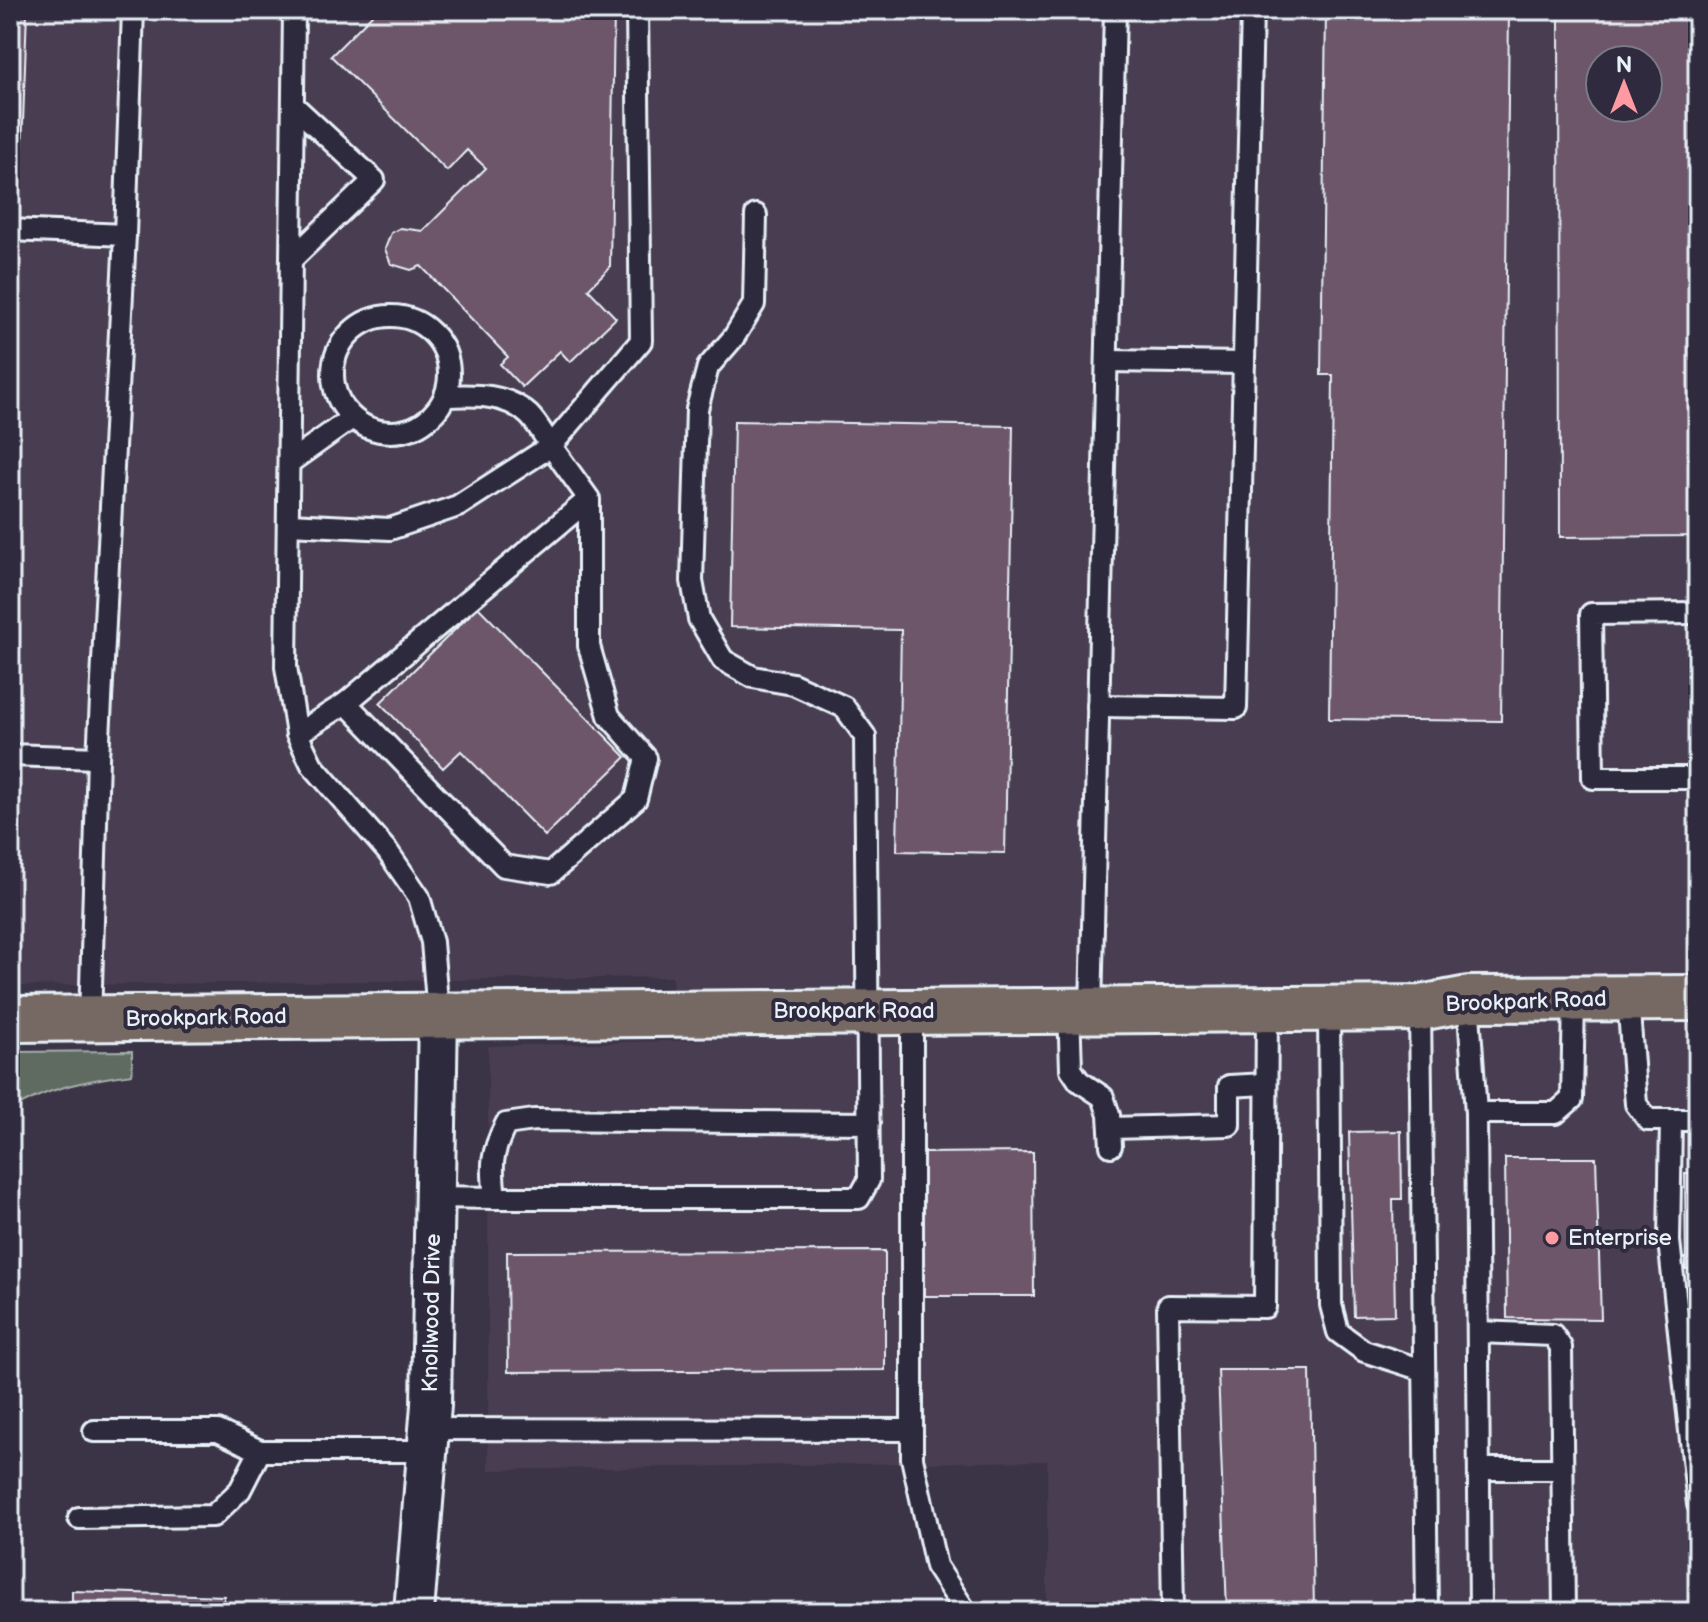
<svg xmlns="http://www.w3.org/2000/svg" width="1708" height="1622" font-family="'Balsamiq Sans',sans-serif">
  <style>
    .built { fill: #4a3e51; fill-rule: evenodd }
    .green { fill: #5f6b60; stroke: #a4aeac; stroke-width: 2 }
    .building { fill: #6d566a; stroke: #e8f1f8; stroke-width: 2; fill-rule: evenodd }
    .lines { fill: none; stroke-linecap: round; stroke-linejoin: round }
    .lane-casing { stroke: #e8f1f8; stroke-width: 26 }
    .street-casing { stroke: #e8f1f8; stroke-width: 44 }
    .primary-casing { stroke: #e8f1f8; stroke-width: 50 }
    .lane { stroke: #2f2a3d; stroke-width: 20 }
    .street { stroke: #2f2a3d; stroke-width: 38 }
    .primary { stroke: #766964; stroke-width: 44 }
    .poi-dot { fill: #ff9aa2; stroke: #2f2a3d; stroke-width: 3 }
    .labels { text-anchor: middle; dominant-baseline: central; stroke-width: 8; stroke-linejoin: round; paint-order: stroke }
    .street-label { font-size: 22px; fill: #e8f1f8; stroke: #2f2a3d }
    .poi-label { font-size: 22px; fill: #e8f1f8; stroke: #2f2a3d; text-anchor: start }
  </style>
  <rect width="100%" height="100%" fill="#3b3346"/>
  <filter id="ink" filterUnits="userSpaceOnUse"><feTurbulence type="fractalNoise" baseFrequency=".0125" numOctaves="2"/><feDisplacementMap in="SourceGraphic" scale="16" xChannelSelector="R" yChannelSelector="G"/><feConvolveMatrix kernelMatrix="1 2 1 2 8 2 1 2 1" color-interpolation-filters="sRGB"/></filter>
  <g filter="url(#ink)">
    <g class="built">
      <path d="M10,10h1688v970l-1025,13 -1,-16 -662,9zM1600,60h48v48h-48z"/>
      <path d="M1698,1019v593h-651v-151l-559,9v-424l825,-23z"/>
    </g>
    <path class="green" d="M132,1051v23c-44,6 -84,13 -122,37v-59z"/>
    <g class="building">
      <path d="M10,10h17l-6,169h-11z"/>
      <path d="M377,10h237l-4,257 -22,22 28,29 -46,44 -10,-11 -38,36 -22,-23 8,-7 -87,-91 -10,4 -20,-6 -6,-15 6,-16 9,-5 23,3 63,-63 -19,-18 -20,21 -116,-115z"/>
      <path d="M1326,10h183l-8,711 -172,-2 4,-344h-12z"/>
      <path d="M1559,10h139v526l-138,1zM1600,60h48v48h-48z"/>
      <path d="M734,421l279,5 -8,427 -108,-2 4,-221 -171,-3z"/>
      <path d="M478,607l148,150 -81,79 -84,-85 -18,17 -63,-65z"/>
      <path d="M1401,1131l1,68h-9l2,116 -41,1 -5,-184z"/>
      <path d="M1033,1152l1,144h-111l-1,-143z"/>
      <path d="M1505,1158h91l5,161 -94,-1z"/>
      <path d="M1685,1173h13v96h-12z"/>
      <path d="M885,1251v119l-377,2 -1,-120z"/>
      <path d="M1218,1370h92l4,242h-87z"/>
      <path d="M72,1591l152,5 -1,16h-151z"/>
    </g>
    <g class="lines">
      <g class="lane-casing">
        <g id="lane">
          <path d="M294,10l-8,657 11,67 15,31 76,87 31,45 13,45 6,72"/>
          <path d="M756,215l-2,89 -20,33 -26,30 -11,42 -5,172 7,38 24,41 30,17 40,7 51,23 21,29 4,444 -10,18h-364c-4,-34 -4,-44 11,-74l28,-4 335,3"/>
          <path d="M10,230l115,5 -27,523 -8,261"/>
          <path d="M125,235l8,-225"/>
          <path d="M292,259l82,-79 -81,-75"/>
          <circle cx="391" cy="374" r="58"/>
          <path d="M1107,361l137,2"/>
          <path d="M290,462l62,-44"/>
          <path d="M589,499l-243,204 158,163 47,7 85,-74 10,-41 -37,-42 -20,-70v-147l-38,-53 90,-105 -4,-331"/>
          <path d="M289,524l101,5 68,-23 93,-60c-7,-10 -13,-22 -22,-31 -23,-22 -55,-20 -84,-19"/>
          <path d="M1698,613l-107,1 2,164h105"/>
          <path d="M1098,706l138,2 16,-698"/>
          <path d="M297,734l49,-31"/>
          <path d="M10,755l88,3"/>
          <path d="M1628,998l8,106 12,16h50"/>
          <path d="M1468,999l8,114 4,499"/>
          <path d="M1329,1008l2,297 7,27 26,19 59,19"/>
          <path d="M1420,1008l7,604"/>
          <path d="M1069,1010l2,59 8,12 24,16 6,18 2,31"/>
          <path d="M1091,1010l24,-1000"/>
          <path d="M912,1011v447l24,108 30,46"/>
          <path d="M1476,1113h80l16,-14 2,-100"/>
          <path d="M1671,1120l-2,121 29,263"/>
          <path d="M1110,1128l119,-3v-39l37,-2"/>
          <path d="M435,1197l60,1"/>
          <path d="M1478,1332l75,3 8,12 3,265"/>
          <path d="M429,1429l483,1"/>
          <path d="M94,1431h124l42,20h167"/>
          <path d="M1479,1469h83"/>
          <path d="M79,1518l134,-2 27,-26 20,-39"/>
          <path d="M1173,1612l-5,-306 97,1 2,-298"/>
        </g>
      </g>
      <g class="street-casing">
        <path id="street" d="M414,1612l17,-207 7,-391"/>
      </g>
      <g class="primary-casing">
        <path id="primary" d="M10,1019l1410,-11 48,-9 230,-1"/>
      </g>
      <use href="#lane" class="lane"/>
      <use href="#street" class="street"/>
      <use href="#primary" class="primary"/>
    </g>
  </g>
  <circle class="poi-dot" cx="1552" cy="1238" r="8"/>
  <g class="labels">
    <g class="street-label">
      <text transform="translate(1526 1002) rotate(-2)">Brookpark Road</text>
      <text x="854" y="1011">Brookpark Road</text>
      <text transform="translate(206 1018) rotate(-1)">Brookpark Road</text>
      <text transform="translate(432 1313) rotate(-89)">Knollwood Drive</text>
    </g>
    <g class="poi-label">
      <text x="1568" y="1238">Enterprise</text>
    </g>
  </g>
  <rect width="1708" height="1622" fill="none" stroke="#2f2a3d" stroke-width="40"/>
  <rect x="20" y="20" width="1668" height="1582" fill="none" stroke="#e8f1f8" stroke-width="3" filter="url(#ink)"/>
  <g transform="translate(1624 84)"><circle r="38" fill="#2f2a3d" stroke="#797a88" stroke-width="2"/>
  <path d="M0-6L14 30L0 20L-14 30Z" fill="#ff9aa2"/>
  <text y="-12" font-size="22" font-weight="bold" text-anchor="middle" fill="#e8f1f8">N</text>
  </g>
</svg>
